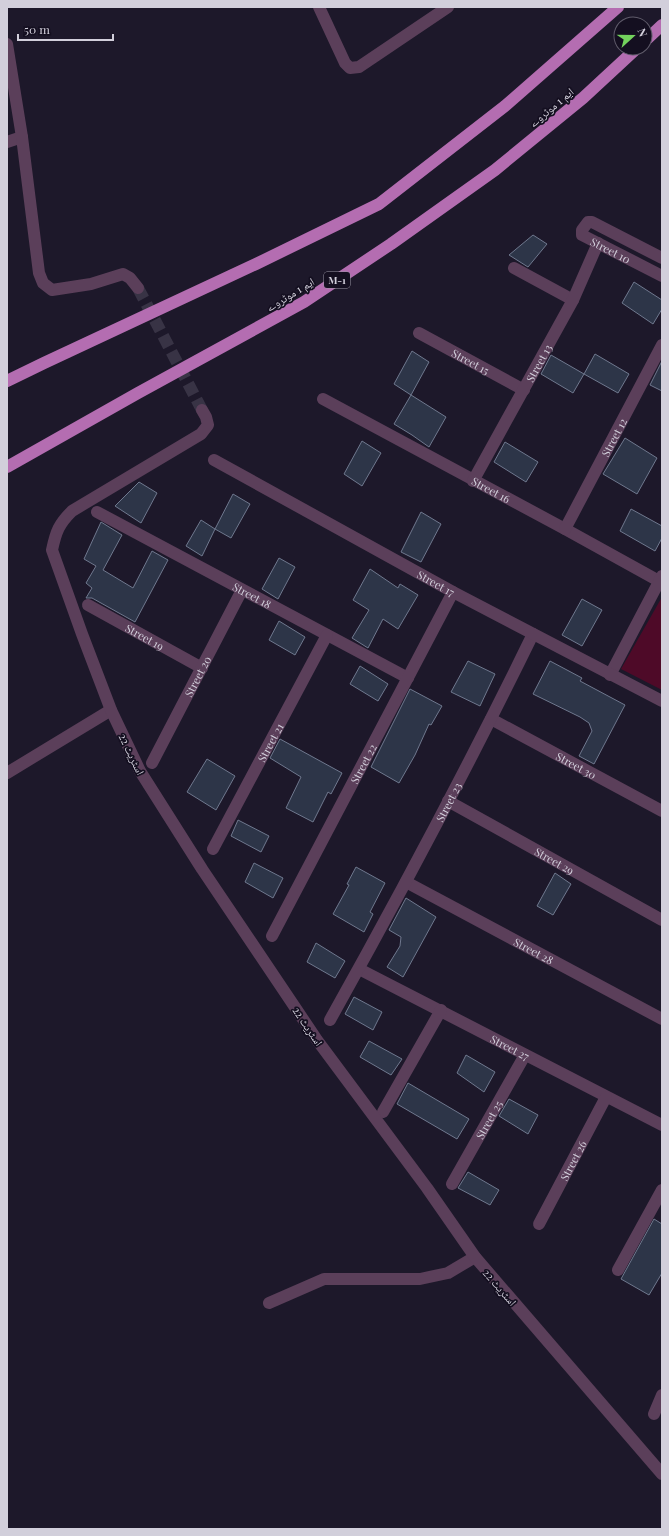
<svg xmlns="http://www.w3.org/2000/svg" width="669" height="1536" font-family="'Playfair Display','Noto Naskh Arabic',serif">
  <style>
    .green { fill: #4e0a28 }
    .building { fill: #2d3548; stroke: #6f788e }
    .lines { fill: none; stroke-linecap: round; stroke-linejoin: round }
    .tertiary-tunnel { stroke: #383345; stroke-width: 12; stroke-dasharray: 12 6; stroke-linecap: butt }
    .minor { stroke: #5b3f5a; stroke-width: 12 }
    .tertiary { stroke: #5b3f5a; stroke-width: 12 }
    .motorway { stroke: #b46db1; stroke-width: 12 }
    .labels { text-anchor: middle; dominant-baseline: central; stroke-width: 3.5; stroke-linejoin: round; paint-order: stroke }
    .shield { fill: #140f20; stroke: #9995a3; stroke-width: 1 }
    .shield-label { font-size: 10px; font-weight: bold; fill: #d2cfdb }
    .street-label { font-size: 11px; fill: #d2cfdb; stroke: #140f20 }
  </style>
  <rect width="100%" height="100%" fill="#1d182a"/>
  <path class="green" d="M662,597v93l-41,-21z"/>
  <g class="building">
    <path d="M533,235l14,9 -19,23 -19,-12z"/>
    <path d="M634,282l28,18v9l-9,15 -31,-21z"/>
    <path d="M412,351l17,11 -18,33 -17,-11z"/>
    <path d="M595,354l34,20 -11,19 -34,-19z"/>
    <path d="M551,355l33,19 -11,19 -32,-19z"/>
    <path d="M662,361v30l-12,-6z"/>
    <path d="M411,395l35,22 -17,30 -17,-12 -18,-11z"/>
    <path d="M625,438l32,20 -20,36 -34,-20z"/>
    <path d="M362,441l19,12 -19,33 -18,-12z"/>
    <path d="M505,442l33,20 -12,20 -32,-20z"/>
    <path d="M139,482l18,11 -16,30 -26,-17z"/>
    <path d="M233,494l17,10 -19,34 -16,-9z"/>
    <path d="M631,509l31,17v12l-7,13 -35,-20z"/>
    <path d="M421,512l20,12 -20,38 -20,-10z"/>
    <path d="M201,520l14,9 -13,27 -16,-10z"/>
    <path d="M101,522l21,13 -19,35 30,18 19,-37 16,9 -33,62 -43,-24h-6l6,-10 -6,-5 10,-17 -12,-7z"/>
    <path d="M279,558l16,9 -17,32 -16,-10z"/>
    <path d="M370,569l28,19 2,-4 18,11 -20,34 -15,-10 -15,29 -16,-10 17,-28 -16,-10z"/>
    <path d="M582,599l20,11 -20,36 -20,-11z"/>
    <path d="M279,621l26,16 -10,18 -26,-15z"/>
    <path d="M468,661l27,13 -15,32 -29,-14z"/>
    <path d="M550,661l32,17 -2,3 45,24 -31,59 -15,-8 13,-25 -3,-8 -9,-6 -47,-23z"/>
    <path d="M360,666l28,18 -10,17 -28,-17z"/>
    <path d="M410,689l32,17 -11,19 -2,-1 -14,31 -16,28 -28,-16z"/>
    <path d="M280,739l62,34 -11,21 -3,-2 -15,30 -27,-14 15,-31 -31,-19z"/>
    <path d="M207,759l28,17 -19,34 -29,-18z"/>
    <path d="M238,820l31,16 -8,16 -30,-16z"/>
    <path d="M254,863l29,15 -10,20 -28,-16z"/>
    <path d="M356,867l29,16 -15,29 3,2 -9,18 -31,-18 16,-29 -2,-1z"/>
    <path d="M555,873l16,11 -18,31 -16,-9z"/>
    <path d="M406,898l30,19 -33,60 -16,-10 13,-21 1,-9 -12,-7z"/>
    <path d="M316,943l29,18 -10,17 -28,-16z"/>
    <path d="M354,997l28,15 -9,18 -28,-16z"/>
    <path d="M369,1041l33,18 -11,16 -31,-18z"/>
    <path d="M466,1055l29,17 -11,20 -27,-19z"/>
    <path d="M408,1083l61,36 -12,20 -60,-35z"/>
    <path d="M509,1099l29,16 -10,19 -29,-18z"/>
    <path d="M468,1172l31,18 -9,15 -32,-17z"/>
    <path d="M654,1219l8,5v49l-13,22 -28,-16z"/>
  </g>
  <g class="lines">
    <path class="tertiary-tunnel" d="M138,288l64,122"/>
    <g class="minor">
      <path d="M319,7l26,56 5,5 9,-1 89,-60"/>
      <path d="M7,142l15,-5"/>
      <path d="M514,268l59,32"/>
      <path id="s1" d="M419,333l105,57"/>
      <path id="s2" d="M323,399l242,130 94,52"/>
      <path id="s3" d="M473,481l100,-181 25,-57"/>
      <path id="s4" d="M97,512l311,166"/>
      <path id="s5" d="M565,529l97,-184"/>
      <path id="s6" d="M88,605l114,63"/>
      <path d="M610,675l52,-99"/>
      <path id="s7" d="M491,719l171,92"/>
      <path id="s8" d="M152,763l90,-173"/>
      <path d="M7,773l104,-63"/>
      <path id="s9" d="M448,801l214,119"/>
      <path id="s10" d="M213,849l114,-214"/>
      <path id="s11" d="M406,882l256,137"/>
      <path id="s12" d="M272,936l181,-344"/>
      <path id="s13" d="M359,969l303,156"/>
      <path id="s14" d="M330,1020c71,-127 139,-255 203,-386"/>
      <path d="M383,1112l58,-102"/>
      <path id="s15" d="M452,1184l73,-129"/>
      <path id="s16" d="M539,1224l67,-127"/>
      <path d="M618,1270l44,-80"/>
      <path d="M269,1303l55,-24h96l28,-6 27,-16"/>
    </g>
    <g class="tertiary">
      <path d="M7,44l15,93 17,136 4,10 9,7 39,-6 32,-10 7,4 8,10"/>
      <path id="s17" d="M662,258l-70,-36h-4l-6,8v5l80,41"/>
      <path d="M202,410l4,7 2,8 -7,9 -129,77c-13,13 -16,20 -20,39l30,84 29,76 29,61 62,98 115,171 110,148 48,69 187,217"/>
      <path id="s18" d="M214,460l239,132 209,109"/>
      <path d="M654,1414l8,-19"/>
    </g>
    <g class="motorway">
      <path d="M645,41l17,-16"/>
      <path d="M7,381l37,-18 212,-99 123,-60 126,-98 113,-99"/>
      <path d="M7,467l131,-74 166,-91 87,-58 104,-74 88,-72 54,-50"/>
    </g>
  </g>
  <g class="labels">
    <rect class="shield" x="324" y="272" width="26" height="16" rx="3"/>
    <g class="shield-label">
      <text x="337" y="280">M-1</text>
    </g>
    <g class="street-label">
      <text transform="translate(551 107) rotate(-40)">ایم 1 موٹروے</text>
      <text stroke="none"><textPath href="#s17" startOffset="130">Street 10</textPath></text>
      <text transform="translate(290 294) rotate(-31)">ایم 1 موٹروے</text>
      <text stroke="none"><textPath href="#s1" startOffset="59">Street 15</textPath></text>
      <text stroke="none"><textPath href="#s3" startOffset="135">Street 13</textPath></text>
      <text stroke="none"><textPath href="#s5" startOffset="104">Street 12</textPath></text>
      <text stroke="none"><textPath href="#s2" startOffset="191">Street 16</textPath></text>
      <text stroke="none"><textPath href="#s18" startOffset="254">Street 17</textPath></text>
      <text stroke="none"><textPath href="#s4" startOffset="176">Street 18</textPath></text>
      <text stroke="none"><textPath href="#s6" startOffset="65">Street 19</textPath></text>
      <text stroke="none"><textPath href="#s8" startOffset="98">Street 20</textPath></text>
      <text stroke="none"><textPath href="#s10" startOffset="121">Street 21</textPath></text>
      <text transform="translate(132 754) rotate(64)">اسٹریٹ 22</text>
      <text stroke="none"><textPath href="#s12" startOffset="195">Street 22</textPath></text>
      <text stroke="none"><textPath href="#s7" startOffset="97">Street 30</textPath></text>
      <text stroke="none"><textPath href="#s14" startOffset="248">Street 23</textPath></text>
      <text stroke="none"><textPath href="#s9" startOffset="122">Street 29</textPath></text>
      <text stroke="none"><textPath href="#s11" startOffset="145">Street 28</textPath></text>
      <text transform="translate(308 1026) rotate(56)">اسٹریٹ 22</text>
      <text stroke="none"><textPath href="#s13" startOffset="170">Street 27</textPath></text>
      <text stroke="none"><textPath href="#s15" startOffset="74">Street 25</textPath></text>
      <text stroke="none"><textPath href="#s16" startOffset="72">Street 26</textPath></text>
      <text transform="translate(500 1287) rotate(49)">اسٹریٹ 22</text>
    </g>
  </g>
  <rect width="669" height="1536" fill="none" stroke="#d2cfdb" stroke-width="16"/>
  <g transform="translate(633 36) rotate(69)"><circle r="19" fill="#140f20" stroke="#605c6b"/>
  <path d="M0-3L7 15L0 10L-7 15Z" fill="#73d25d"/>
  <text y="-6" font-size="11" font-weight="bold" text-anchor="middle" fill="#d2cfdb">N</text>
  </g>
  <path d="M18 34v6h95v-6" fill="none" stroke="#d2cfdb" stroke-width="2"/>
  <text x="24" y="34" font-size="12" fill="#d2cfdb" stroke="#140f20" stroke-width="3" paint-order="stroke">50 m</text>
</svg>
